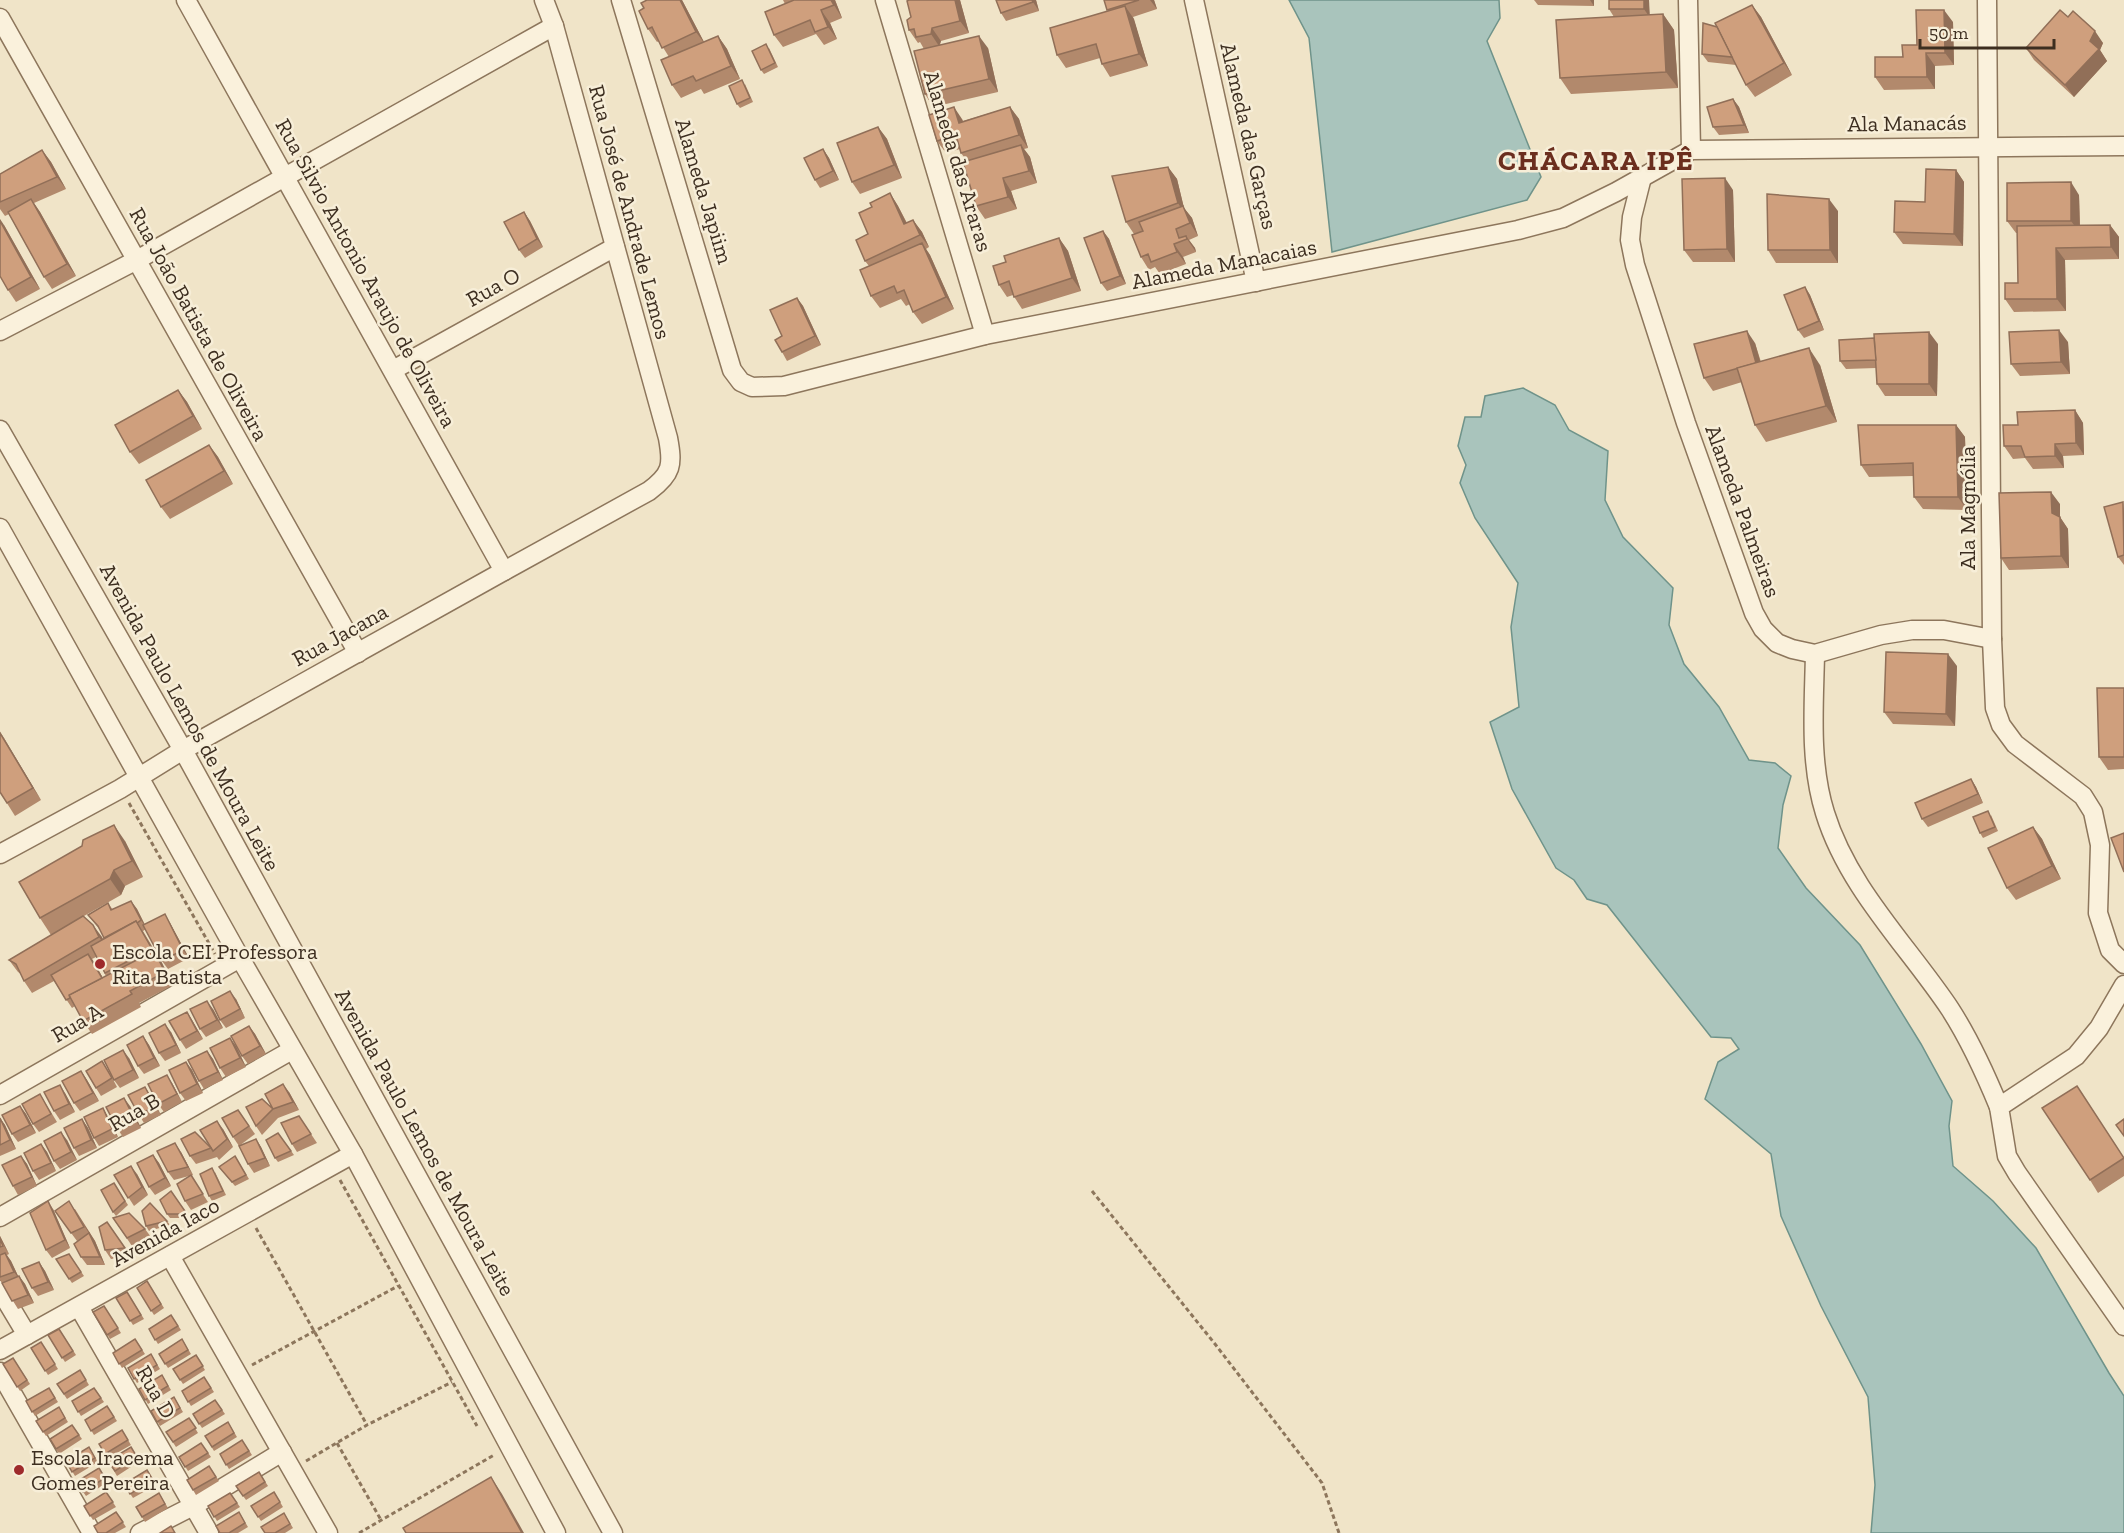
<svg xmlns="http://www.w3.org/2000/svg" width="2124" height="1533" font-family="'Zilla Slab',serif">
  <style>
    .water { fill: #a9c4bc; stroke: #6f938a; stroke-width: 1.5 }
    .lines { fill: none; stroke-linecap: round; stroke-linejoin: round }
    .minor-casing { stroke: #8d765c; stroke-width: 21 }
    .path { stroke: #8d765c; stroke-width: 3; stroke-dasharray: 4.5 3; stroke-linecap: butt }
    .minor { stroke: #faf1dc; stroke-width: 18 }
    .wall { fill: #b2896c; fill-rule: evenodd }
    .shaded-wall { fill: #916f58 }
    .building { fill: #cf9f7d; stroke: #916f58; stroke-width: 1.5 }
    .poi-dot { fill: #9e2a2b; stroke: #f7eed8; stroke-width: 2 }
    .labels { text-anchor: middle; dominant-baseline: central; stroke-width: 5; stroke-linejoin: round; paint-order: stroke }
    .street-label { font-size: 22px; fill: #3d2e20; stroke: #f7eed8 }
    .poi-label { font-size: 22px; fill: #3d2e20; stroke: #f7eed8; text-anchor: start }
    .district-label { font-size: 28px; font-weight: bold; letter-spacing: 1.5px; fill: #6b2e1e; stroke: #f7eed8 }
  </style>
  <rect width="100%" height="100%" fill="#f0e4c8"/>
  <g class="water">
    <path d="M1289,0h210l1,18 -13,23 54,136 -14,23 -195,52 -23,-214z"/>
    <path d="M1523,388l32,17 14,25 39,21 -3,49 18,37 50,51 -4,37 15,39 35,43 30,53 26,3 16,13 -8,29 -5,43 28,40 54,57 61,99 31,57 -3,25 4,40 40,35 43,47 73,125 15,23v137h-253l4,-48 -7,-88 -47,-91 -40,-90 -10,-62 -66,-55 13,-37 21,-13 -8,-11 -20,-1 -104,-132 -20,-6 -13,-19 -18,-12 -44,-79 -22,-67 29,-15 -8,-80 7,-44 -43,-65 -15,-35 6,-18 -8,-19 7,-29h16l4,-21z"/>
  </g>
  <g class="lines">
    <g class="minor-casing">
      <g id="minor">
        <path d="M186,0l318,571"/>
        <path d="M621,0l111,370 9,12 11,5 32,-1 201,-51 533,-105 45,-12 53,-26 75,-42 433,-4"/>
        <path d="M885,0l100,335"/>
        <path d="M1194,0l62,282"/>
        <path d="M1688,0l3,150"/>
        <path d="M1987,0l5,639 3,69 6,17 14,19 68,52 10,16 7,33 -2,68 12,37 14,14"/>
        <path d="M0,18l358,635"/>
        <path d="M1642,177l-10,40 -2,23 5,25 51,158 68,190 9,16 14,14 15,6 23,5 66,-19 31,-5h32l48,9"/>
        <path d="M0,331l135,-70 419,-235"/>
        <path d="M393,370l222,-123"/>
        <path d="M0,430l183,320 430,783"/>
        <path d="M0,528l240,430 113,196 203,379"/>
        <path d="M1815,654c-1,52 -6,108 10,159 23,75 83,133 125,196 20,31 35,64 49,98"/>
        <path d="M0,854l120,-65 63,-39 321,-179 145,-80c23,-17 24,-26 19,-53l-114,-412 -10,-26"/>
        <path d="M2124,985l-25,43 -23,28 -77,51 8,49 10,17 107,153"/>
        <path d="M0,1095l240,-137"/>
        <path d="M0,1217l292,-167"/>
        <path d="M170,1256l158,277"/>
        <path d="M0,1290l27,45"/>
        <path d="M79,1307l130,226"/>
        <path d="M0,1350l353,-196"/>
        <path d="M0,1372l92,161"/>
        <path d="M140,1533l53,-27 89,-54"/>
      </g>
    </g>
    <g class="path">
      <path d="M129,803l86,151"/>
      <path d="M340,1180l137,246"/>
      <path d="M1092,1191l123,153 107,139 17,50"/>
      <path d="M256,1228l111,197"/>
      <path d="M252,1365l146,-79"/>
      <path d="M337,1443l44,77"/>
      <path d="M306,1461l61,-36 85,-43"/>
      <path d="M359,1533l135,-78"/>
    </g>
    <use href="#minor" class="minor"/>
  </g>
  <g class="wall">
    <path d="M647,0h35l22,42 14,-6 9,13 13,30 -36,15 -3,-5 -20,9 -9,-13 -3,-28 -10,-16 -2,1 -9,-13 -4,-21z"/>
    <path d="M783,0h52l7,18 -12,5 7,16 -13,6 -8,-11 -33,13 -9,-12 11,-31z"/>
    <path d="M960,0l9,33 -28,8 -1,4 48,3 10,44 -65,15 -8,-13 -1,-45 -4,-7 -2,1 -9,-13z"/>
    <path d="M1036,0l3,11 -33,10 -5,-8z"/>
    <path d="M1104,0h50l3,9 -24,8 15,49 -38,11 -8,-13 -2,-6 -34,10 -9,-13 51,-44z"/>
    <path d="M1534,0h60v6l-56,-1z"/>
    <path d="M1609,0h40v15l14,-1 11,16 4,58 -107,6 -11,-16 54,-61 -5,-8z"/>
    <path d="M1752,5l9,12 31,58 -37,22 -9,-12 -10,-20 -28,-3 -6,-8 15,-27z"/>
    <path d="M2068,17l35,26 -3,7 7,11 -33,36 -40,-37 -8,-12z"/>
    <path d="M1953,22l1,43 -19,1v23l-51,1 -9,-13 42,-32z"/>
    <path d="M769,48l9,19 -14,7 -3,-4z"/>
    <path d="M745,84l8,18 -13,6 -3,-4z"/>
    <path d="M1733,99l6,8 10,26 -30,2 -6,-8z"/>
    <path d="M1010,107l9,12 9,29 -4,1 6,8 7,26 -26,8 6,18 -32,10 -9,-13 -9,-45 -6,-8 -1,-4 -14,4 -9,-12 25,-22 1,2z"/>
    <path d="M878,127l9,12 15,39 -42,16 -8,-12z"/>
    <path d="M823,149l6,9 10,22 -19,8 -5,-8z"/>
    <path d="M42,150l9,12 15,27 -32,14 6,9 36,64 -24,13 -8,-12 -35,-63 -4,2 -5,-7v-35z"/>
    <path d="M1168,167l9,12 7,29 8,10 6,18 -9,4 6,8 1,4 -13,5 3,7 -26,10 -5,-7 -6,3 -8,-13 -7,-23 -8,-12z"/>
    <path d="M1956,170l8,12 -1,64 -60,-2 -9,-12 31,-30z"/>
    <path d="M1733,190l2,72h-42l-9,-12z"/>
    <path d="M890,193l8,13 9,17 6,-3 9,12 7,15 -3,2 4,6 24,54 -32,15 -9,-12 -3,-8 -4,2 -5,-7 -21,9 -9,-12 -2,-30 -4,-5 7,-54z"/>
    <path d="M2079,195l1,30h30l9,12v22l-54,1 1,51 -52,1 -9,-13 13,-16 -1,-50h-1l-9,-12z"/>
    <path d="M1838,211v52h-62l-8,-13z"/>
    <path d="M524,212l6,9 13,26 -18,11 -6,-8z"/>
    <path d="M4,225l36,64 -24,13 -8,-12z"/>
    <path d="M1103,231l6,8 17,45 -19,7 -6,-8z"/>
    <path d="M1059,238l9,13 13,40 -59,18 -9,-14 -6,2 -8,-12 7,-23z"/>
    <path d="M1805,287l5,8 14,35 -20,8 -6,-8z"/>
    <path d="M797,298l6,8 18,39 -34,16 -5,-9v-16z"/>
    <path d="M2068,342l2,32 -50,2 -9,-12z"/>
    <path d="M1755,343l6,19 59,3 17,57 -71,20 -11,-17 -13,-43 -29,9 -9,-13z"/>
    <path d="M1938,344l-1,52h-52l-8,-12 -1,-16 -30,1 -6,-8z"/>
    <path d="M178,390l9,12 15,27 -63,35 -9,-12z"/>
    <path d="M2075,410l8,13 1,32 -21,1 1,12 -31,1 -8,-11 -12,1 -9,-13 14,-21z"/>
    <path d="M1956,425l9,12 2,73 -44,-1 -9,-12v-21l-45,1 -8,-12z"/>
    <path d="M209,445l9,12 15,27 -63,35 -9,-12z"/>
    <path d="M2124,503v62l-6,-8z"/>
    <path d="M2060,504v13l8,12 1,39 -60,2 -8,-12z"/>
    <path d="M1957,666l-2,60 -62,-2 -9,-12z"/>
    <path d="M2124,688v81l-16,1 -9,-13z"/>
    <path d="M0,732l41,68 -26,16 -15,-24z"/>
    <path d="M1971,779l5,8 7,16 -55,24 -6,-8z"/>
    <path d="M1991,815l7,16 -15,7 -3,-5z"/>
    <path d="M2033,827l9,12 19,40 -45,21 -9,-12z"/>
    <path d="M125,841l18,36 -18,9 -4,9 -37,21 19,23 1,-1 -4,-8 -12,-15 20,-12 5,7 18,-9 6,8 8,16 25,-2 19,35 -21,11 -6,-8 -16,-32 -3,2 19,32 11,22 -34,18 2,4 -49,27 -9,-13 -8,-15 -3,2 -18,-27 -22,12 -8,-12 -3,-7 -3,-2 -9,-12 42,-25 -11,-17zM96,957l10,19 -3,2 -11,-19z"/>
    <path d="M236,999l9,19 -19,10 -6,-8z"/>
    <path d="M213,1009l10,19 -17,9 -6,-8z"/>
    <path d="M187,1012l5,8 11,19 -17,10 -6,-9z"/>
    <path d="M249,1026l6,8 11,20 -18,10 -6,-8z"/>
    <path d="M171,1032l10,21 -16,8 -6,-8z"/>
    <path d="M143,1036l6,9 11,21 -16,8 -6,-8z"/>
    <path d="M230,1038l6,8 10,21 -20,10 -6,-9z"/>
    <path d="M207,1051l6,8 10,21 -19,9 -5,-8z"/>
    <path d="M129,1058l10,20 -19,10 -6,-8z"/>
    <path d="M186,1062l6,8 11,23 -17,8 -6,-8z"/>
    <path d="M108,1070l9,17 -16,9 -5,-8z"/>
    <path d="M81,1071l6,9 12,21 -19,10 -6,-8z"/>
    <path d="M172,1083l10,19 -18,10 -6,-8z"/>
    <path d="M2077,1086l47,72v18l-26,17 -8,-13z"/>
    <path d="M145,1087l5,8 11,20 -17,8 -5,-8z"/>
    <path d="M289,1092l10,18 -21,8 -16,17 -6,-9z"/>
    <path d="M65,1093l10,19 -15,8 -6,-9z"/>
    <path d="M40,1094l17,28 -18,10 -6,-8z"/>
    <path d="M20,1106l6,8 10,19 -18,9 -6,-8z"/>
    <path d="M130,1106l11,22 -18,9 -6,-9z"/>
    <path d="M103,1108l5,9 10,20 -19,9 -5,-8z"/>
    <path d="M238,1110l17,24 -16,12 -6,-9z"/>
    <path d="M299,1116l18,27 -20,9 -5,-8z"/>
    <path d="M0,1118l5,7 11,24 -16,7z"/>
    <path d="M82,1119l6,9 9,20 -18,8 -5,-8z"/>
    <path d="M223,1129l10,18 -14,13 -2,-3 -21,7 -6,-8 21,-8z"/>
    <path d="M278,1133l16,22 -16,7 -3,-4z"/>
    <path d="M256,1139l5,8 9,19 -16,7 -6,-9z"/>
    <path d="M67,1140l10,20 -17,9 -6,-8z"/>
    <path d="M41,1144l6,8 9,19 -17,9 -6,-9z"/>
    <path d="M181,1152l12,23 -2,1 17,26 -17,8 -6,-9 4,-25 -15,4 -6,-8z"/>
    <path d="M153,1155l6,8 12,23 -16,9 -6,-8z"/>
    <path d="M21,1156l6,8 10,22 -19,9 -5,-9z"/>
    <path d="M235,1156l14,23 -14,7 -16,-19z"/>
    <path d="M215,1172l11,23 -14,6 -3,-5z"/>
    <path d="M137,1174l11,21 -14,11 -20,-31z"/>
    <path d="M114,1183l14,22 -12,11 -3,-4z"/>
    <path d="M171,1191l19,27h-20l-3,-4z"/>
    <path d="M53,1209l17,39 -18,10 -6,-8z"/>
    <path d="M75,1209l20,32 10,24h-18l-6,-8 -4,-16 -22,-30z"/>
    <path d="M113,1218l32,11 6,8 -19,9z"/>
    <path d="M167,1221l3,4 -21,6 -3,-5z"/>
    <path d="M107,1222l24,34 -20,3 -6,-9z"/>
    <path d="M0,1236l9,18 -2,1 4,6 7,15h1l6,8 9,19 -16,6 -18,-29z"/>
    <path d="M69,1254l15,22 -12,7 -16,-24z"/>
    <path d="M39,1262l6,9 9,19 -16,6 -6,-8z"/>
    <path d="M147,1281l17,27 -10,7 -17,-27z"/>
    <path d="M127,1292l17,27 -11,6 -17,-27z"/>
    <path d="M104,1306l17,27 -11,6 -17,-27z"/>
    <path d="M171,1315l10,15 -23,14 -9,-15z"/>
    <path d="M59,1329l17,26 -11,7 -17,-27z"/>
    <path d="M135,1339l10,15 -23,14 -9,-15z"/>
    <path d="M182,1339l9,15 -23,14 -9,-14z"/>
    <path d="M41,1342l17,27 -10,6 -17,-27z"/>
    <path d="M151,1354l9,15 -23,14 -9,-15z"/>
    <path d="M196,1355l9,15 -22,14 -10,-15z"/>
    <path d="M13,1358l17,26 -10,7 -17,-27z"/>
    <path d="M80,1370l9,15 -22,14 -10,-15z"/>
    <path d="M162,1375l9,15 -23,14 -9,-15z"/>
    <path d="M204,1377l10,15 -23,14 -9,-15z"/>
    <path d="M49,1388l9,14 -23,14 -9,-15z"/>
    <path d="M94,1388l10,14 -23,14 -9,-15z"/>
    <path d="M174,1397l9,15 -23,14 -9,-15z"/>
    <path d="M215,1400l10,14 -23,14 -9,-14z"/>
    <path d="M107,1406l10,15 -23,14 -9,-15z"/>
    <path d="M59,1407l9,15 -22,14 -10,-15z"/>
    <path d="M189,1418l9,15 -22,14 -10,-15z"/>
    <path d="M228,1422l9,15 -23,14 -9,-15z"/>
    <path d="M72,1425l10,14 -23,15 -9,-15z"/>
    <path d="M122,1430l9,15 -23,13 -9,-14z"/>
    <path d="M242,1440l10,15 -23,14 -9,-15z"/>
    <path d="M201,1443l10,14 -23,14 -9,-14z"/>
    <path d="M89,1447l9,15 -23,14 -9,-15z"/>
    <path d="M131,1447l9,14 -23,15 -9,-15z"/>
    <path d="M209,1466l10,15 -23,14 -9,-15z"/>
    <path d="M99,1468l9,14 -22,14 -10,-14z"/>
    <path d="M147,1470l9,15 -23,13 -9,-14z"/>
    <path d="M259,1472l9,14 -22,14 -10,-14z"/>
    <path d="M106,1492l10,15 -23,13 -9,-14z"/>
    <path d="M274,1492l9,15 -22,14 -10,-15z"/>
    <path d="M159,1493l9,15 -23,14 -9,-15z"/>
    <path d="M230,1493l10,14 -23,14 -9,-15z"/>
    <path d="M116,1512l10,15 -11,6h-17z"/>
    <path d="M239,1512l9,15 -10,6h-18z"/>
    <path d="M284,1513l9,15 -8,5h-20z"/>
  </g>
  <g class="shaded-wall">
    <path d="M680,0h2l23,44 -9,-12z"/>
    <path d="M831,0h4l7,18 -8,-13z"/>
    <path d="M955,0h5l9,33 -9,-12z"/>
    <path d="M1032,0h4l3,11 -6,-9z"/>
    <path d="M1150,0h4l3,9z"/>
    <path d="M1590,0h4v6z"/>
    <path d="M1644,0h5l1,18 -6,-9z"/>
    <path d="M1752,5l9,12 31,58 -8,-12z"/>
    <path d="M1125,6l9,13 14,47 -9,-12z"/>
    <path d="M821,10l9,13 7,16 -9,-12z"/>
    <path d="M1944,10l9,12 1,43 -9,-12z"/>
    <path d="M1663,14l11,16 4,58 -12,-16z"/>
    <path d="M932,28l9,13 -2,5 -8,-12z"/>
    <path d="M2095,31l8,12 -3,7 7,11 -33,36 -9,-12z"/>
    <path d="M718,36l9,13 13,30 -9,-13z"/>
    <path d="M979,36l9,12 10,44 -9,-13z"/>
    <path d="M1926,53l9,13v23l-8,-12z"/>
    <path d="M1733,99l6,8 10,26 -5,-8z"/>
    <path d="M954,107l8,12 5,16 -8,-12z"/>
    <path d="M1010,107l9,12 9,29 -9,-13z"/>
    <path d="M878,127l9,12 15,39 -8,-13z"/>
    <path d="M1021,145l9,12 7,26 -8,-12z"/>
    <path d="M823,149l6,9 10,22 -6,-9z"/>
    <path d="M42,150l9,12 15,27 -9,-12z"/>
    <path d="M1168,167l9,12 7,29 8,10 6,18 -20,-33z"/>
    <path d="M1956,170l8,12 -1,64 -9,-12z"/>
    <path d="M1003,178l8,13 6,18 -9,-12z"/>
    <path d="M1725,178l8,12 2,72 -8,-13z"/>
    <path d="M2071,182l8,13 1,38 -9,-12z"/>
    <path d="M890,193l8,13 15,30 -9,-12z"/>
    <path d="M31,199l9,13 36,64 -9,-12z"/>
    <path d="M1829,199l9,12v52l-8,-13z"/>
    <path d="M524,212l6,9 13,26 -6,-8z"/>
    <path d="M0,219l4,6 36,64 -9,-12 -31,-56z"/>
    <path d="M913,220l9,12 7,15 -9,-12z"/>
    <path d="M2110,225l9,12v22l-8,-12z"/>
    <path d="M1103,231l6,8 17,45 -6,-8z"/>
    <path d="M1186,236l9,12 1,4 -9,-13z"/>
    <path d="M1059,238l9,13 13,40 -9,-13z"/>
    <path d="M922,243l8,12 24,54 -8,-12z"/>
    <path d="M1174,244l9,13 3,7 -9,-12z"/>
    <path d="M2056,248l9,12 1,51 -9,-12z"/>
    <path d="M1805,287l5,8 14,35 -5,-9z"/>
    <path d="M797,298l6,8 18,39 -6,-9z"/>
    <path d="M2059,330l9,12 2,32 -9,-12z"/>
    <path d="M1747,331l8,12 9,32 -8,-12z"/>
    <path d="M1929,332l9,12 -1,52 -8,-12z"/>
    <path d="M1809,348l11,17 17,57 -11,-16z"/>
    <path d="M178,390l9,12 15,27 -9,-13z"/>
    <path d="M2075,410l8,13 1,32 -8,-12z"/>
    <path d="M1956,425l9,12 2,73 -9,-13z"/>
    <path d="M2055,444l8,12 1,12 -9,-12z"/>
    <path d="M209,445l9,12 15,27 -9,-13z"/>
    <path d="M2051,492l9,12v13l8,12 1,39 -8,-12 -9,-43z"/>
    <path d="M1948,654l9,12 -2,60 -9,-12z"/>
    <path d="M0,732l4,6 37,62 -8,-12z"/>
    <path d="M1971,779l5,8 7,16 -5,-9z"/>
    <path d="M114,825l11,16 18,36 -11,-16z"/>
    <path d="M2033,827l9,12 19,40 -9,-13z"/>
    <path d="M114,870l11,16 -4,9 -11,-16z"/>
    <path d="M131,901l6,8 10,20 -6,-9z"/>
    <path d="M165,914l5,9 19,35 -6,-8z"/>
    <path d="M136,921l26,42 11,22 -8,-13 -10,-19z"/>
    <path d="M93,925l9,12 6,13 -9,-13z"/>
    <path d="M88,954l6,8 14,26 -6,-8z"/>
    <path d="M230,991l6,8 9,19z"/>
    <path d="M207,1001l6,8 10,19 -6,-8z"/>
    <path d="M187,1012l5,8 11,19 -6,-8z"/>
    <path d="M165,1024l6,8 10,21 -5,-8z"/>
    <path d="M249,1026l6,8 11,20 -6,-8z"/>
    <path d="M143,1036l6,9 11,21 -6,-8z"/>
    <path d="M230,1038l6,8 10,21 -6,-9z"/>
    <path d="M123,1050l6,8 10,20 -6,-8z"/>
    <path d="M207,1051l6,8 10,21 -5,-8z"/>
    <path d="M186,1062l6,8 11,23 -6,-9z"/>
    <path d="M81,1071l6,9 12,21 -6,-8z"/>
    <path d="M167,1075l5,8 10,19 -5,-8z"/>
    <path d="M283,1084l6,8 10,18 -6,-8z"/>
    <path d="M60,1085l5,8 10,19 -6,-8z"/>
    <path d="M145,1087l5,8 11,20 -6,-9z"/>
    <path d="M124,1098l6,8 11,22 -6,-8z"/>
    <path d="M20,1106l6,8 10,19 -6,-8z"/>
    <path d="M103,1108l5,9 10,20 -6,-8z"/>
    <path d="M0,1118l5,7 11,24 -6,-9z"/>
    <path d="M82,1119l6,9 9,20 -6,-8z"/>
    <path d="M217,1121l6,8 10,18 -6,-8z"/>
    <path d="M61,1132l6,8 10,20 -6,-8z"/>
    <path d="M256,1139l5,8 9,19 -5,-8z"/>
    <path d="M175,1143l6,9 12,23 -5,-8z"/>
    <path d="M41,1144l6,8 9,19 -5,-8z"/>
    <path d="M153,1155l6,8 12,23 -6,-8z"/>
    <path d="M21,1156l6,8 10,22 -5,-9z"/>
    <path d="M131,1166l6,8 11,21 -6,-8z"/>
    <path d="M48,1201l5,8 17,39 -5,-8z"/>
    <path d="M69,1201l26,40 10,24 -5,-8 -10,-22z"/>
    <path d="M0,1236l9,18 -9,-15z"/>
    <path d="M5,1253l6,8 9,19 -6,-8z"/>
    <path d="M39,1262l6,9 9,19 -6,-8z"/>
    <path d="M19,1276l6,8 9,19 -6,-8z"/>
    <path d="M491,1477l11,17 22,39h-2z"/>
  </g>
  <g class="building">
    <path d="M647,0h33l16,32 -34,16 -10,-21 -4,2 -9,-18 5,-3 -3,-5z"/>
    <path d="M794,0h37l3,5 -13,5 7,17 -13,5 -5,-12 -36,15 -9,-23z"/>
    <path d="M909,0h46l5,21 -28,7 -1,6 -15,3 -2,-8 -5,1 -2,-10 4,-3 -4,-16z"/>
    <path d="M996,0h36l1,2 -32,11z"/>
    <path d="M1104,0h35l-32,10z"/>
    <rect x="1609" y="0" width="35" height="9"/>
    <path d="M1752,5l32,58 -38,22 -31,-62z"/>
    <path d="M1125,6l14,48 -37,10 -6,-20 -39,11 -7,-27z"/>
    <path d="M1916,10h28l1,43h-19l1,24h-52v-20h28l-1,-12h15z"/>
    <path d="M2060,10l8,7 5,-6 22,20 -5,10 9,8 -34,36 -39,-37z"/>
    <path d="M1663,14l3,58 -106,6 -4,-58z"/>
    <path d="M1703,23l14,4 15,30 -30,-3z"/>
    <path d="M718,36l13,30 -35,15 -3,-5 -21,9 -11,-25z"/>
    <path d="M979,36l10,43 -64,15 -11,-43z"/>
    <path d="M766,44l9,19 -14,7 -9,-19z"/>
    <path d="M742,80l8,18 -13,6 -8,-18z"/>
    <path d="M1733,99l11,26 -31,2 -6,-20z"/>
    <path d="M954,107l5,16 51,-16 9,28 -58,18 -5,-18 -19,6 -8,-26z"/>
    <path d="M878,127l16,38 -42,17 -15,-39z"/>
    <path d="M1021,145l8,26 -26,7 5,19 -32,9 -13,-44z"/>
    <path d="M823,149l10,22 -18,9 -11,-22z"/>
    <path d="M42,150l15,27 -57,25v-28z"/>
    <path d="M1168,167l10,36 -52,19 -14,-46z"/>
    <path d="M1926,169l30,1 -2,64 -60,-2 1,-31 30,1z"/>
    <path d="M1725,178l2,71 -43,1 -2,-71z"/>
    <path d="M2071,182v39h-64v-38z"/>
    <path d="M890,193l14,31 9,-4 7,15 -55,26 -9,-21 12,-6 -9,-21 13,-6 -2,-4z"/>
    <path d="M1767,194l62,5 1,51h-62z"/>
    <path d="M31,199l36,65 -23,13 -36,-65z"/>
    <path d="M1183,206l7,17 -14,6 3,9 7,-2 1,3 -13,5 3,8 -26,10 -3,-8 -7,3 -9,-22 11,-4 -4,-9z"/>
    <path d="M524,212l13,27 -18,11 -15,-28z"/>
    <path d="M0,221l31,56 -23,13 -8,-14z"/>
    <path d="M2110,225l1,22 -55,1 1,51h-52v-16h13l-1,-57z"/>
    <path d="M1103,231l17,45 -19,7 -17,-45z"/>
    <path d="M1059,238l13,40 -58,19 -5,-16 -10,4 -6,-19 13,-4 -2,-6z"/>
    <path d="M922,243l24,54 -33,15 -9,-22 -7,3 -3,-7 -23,10 -11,-26z"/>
    <path d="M1805,287l14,34 -21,9 -14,-35z"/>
    <path d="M797,298l18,38 -33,16 -7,-12 7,-4 -12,-26z"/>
    <path d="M2059,330l2,32 -50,2 -2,-32z"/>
    <path d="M1747,331l9,32 -52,15 -10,-34z"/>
    <path d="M1929,332v52h-52l-3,-50z"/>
    <path d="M1874,338l2,22 -36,1 -1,-21z"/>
    <path d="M1809,348l17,58 -71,19 -18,-57z"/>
    <path d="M178,390l15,26 -63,36 -15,-27z"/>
    <path d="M2075,410l1,33 -21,1v12l-30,1 -4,-11h-17l-1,-21h15l-1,-13z"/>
    <path d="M1858,425h98l2,72h-44l-1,-34 -52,2z"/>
    <path d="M209,445l15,26 -63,36 -15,-27z"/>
    <path d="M2051,492l1,21 8,4 1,39 -60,2 -2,-65z"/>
    <path d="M2123,502l1,53 -6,2 -14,-50z"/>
    <path d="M1886,652l62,2 -2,60 -62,-2z"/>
    <path d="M2097,688h27v69h-25z"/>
    <path d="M0,733l33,55 -26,15 -7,-11z"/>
    <path d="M1971,779l7,15 -56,25 -7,-16z"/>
    <path d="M1988,811l7,16 -15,6 -7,-16z"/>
    <path d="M114,825l18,36 -18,9 -4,9 -70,39 -21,-36 63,-36 1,-6z"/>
    <path d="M2033,827l19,39 -45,22 -19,-40z"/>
    <path d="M2124,833v39l-13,-34z"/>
    <path d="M131,901l10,19 -4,3 -1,-2 -32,17 -6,-12 -10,-11 20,-12 3,7z"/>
    <path d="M165,914l18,36 -21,11 -19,-36z"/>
    <path d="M83,916l10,9 6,12 -75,44 -8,-17 -7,-4z"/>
    <path d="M136,921l16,28 -47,24 -14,-27z"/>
    <path d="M154,951l11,21 -35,19 2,3 -49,27 -14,-26z"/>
    <path d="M88,954l14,24 -33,17 1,3 -4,2 -15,-25z"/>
    <path d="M230,991l10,18 -20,11 -9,-19z"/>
    <path d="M207,1001l10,19 -17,9 -10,-20z"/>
    <path d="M187,1012l10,19 -17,9 -11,-19z"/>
    <path d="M165,1024l11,21 -17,8 -10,-20z"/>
    <path d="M249,1026l11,20 -18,10 -11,-20z"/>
    <path d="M143,1036l11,22 -16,8 -11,-21z"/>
    <path d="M230,1038l10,20 -20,10 -10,-20z"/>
    <path d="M123,1050l10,20 -19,10 -10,-20z"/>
    <path d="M207,1051l11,21 -19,9 -11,-21z"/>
    <path d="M102,1061l10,17 -16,10 -10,-17z"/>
    <path d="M186,1062l11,22 -17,9 -11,-23z"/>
    <path d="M81,1071l12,22 -19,10 -12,-22z"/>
    <path d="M167,1075l10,19 -19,10 -10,-20z"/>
    <path d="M283,1084l10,18 -20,7 -17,17 -10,-19 16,-8 11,10 -8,-15z"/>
    <path d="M60,1085l9,19 -15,7 -10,-19z"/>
    <path d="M2077,1086l47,72 -34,22 -48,-72z"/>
    <path d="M145,1087l10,19 -16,9 -11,-20z"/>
    <path d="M40,1094l11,20 -18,10 -11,-20z"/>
    <path d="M124,1098l11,22 -18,8 -11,-21z"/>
    <path d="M20,1106l10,19 -18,9 -10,-19z"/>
    <path d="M103,1108l9,21 -18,9 -10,-21z"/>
    <path d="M238,1110l11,16 -16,11 -11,-19z"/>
    <path d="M299,1116l12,18 -19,10 -11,-21z"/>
    <path d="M0,1118l10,22 -10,5z"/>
    <path d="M82,1119l9,21 -17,8 -10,-20z"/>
    <path d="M2124,1119v17l-8,-11z"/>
    <path d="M217,1121l10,18 -14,12 -13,-21z"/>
    <path d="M61,1132l10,20 -17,9 -10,-20z"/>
    <path d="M195,1132l16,16 -21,8 -9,-17z"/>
    <path d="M278,1133l13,18 -16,7 -9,-18z"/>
    <path d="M256,1139l9,19 -17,6 -9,-18z"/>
    <path d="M175,1143l13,24 -20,5 -11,-21z"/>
    <path d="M41,1144l10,19 -18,8 -9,-18z"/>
    <path d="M153,1155l12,23 -16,9 -12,-24z"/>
    <path d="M21,1156l11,21 -19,9 -11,-21z"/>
    <path d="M235,1156l11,19 -14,7 -13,-15z"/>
    <path d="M131,1166l11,21 -14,11 -14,-23z"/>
    <path d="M212,1168l11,23 -14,5 -9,-22z"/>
    <path d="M191,1175l12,19 -18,7 -8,-17z"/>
    <path d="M114,1183l11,18 -12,11 -12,-22z"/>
    <path d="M171,1191l16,23h-20l-7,-14z"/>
    <path d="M48,1201l17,39 -19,10 -16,-37z"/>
    <path d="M69,1201l15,26 -13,6 -16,-22z"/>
    <path d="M150,1203l17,18 -21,5 -4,-15z"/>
    <path d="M129,1213l16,16 -18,9 -14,-20z"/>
    <path d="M107,1222l18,26 -20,2 -6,-23z"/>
    <path d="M89,1233l11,24h-19l-7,-13z"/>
    <path d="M0,1239l3,7 -3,1z"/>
    <path d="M5,1253l9,19 -14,5v-22z"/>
    <path d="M69,1254l12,18 -12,7 -13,-20z"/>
    <path d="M39,1262l9,20 -16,6 -10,-19z"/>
    <path d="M19,1276l9,19 -16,6 -10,-18z"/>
    <path d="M147,1281l14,23 -10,7 -14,-23z"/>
    <path d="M127,1292l14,23 -11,6 -14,-23z"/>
    <path d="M104,1306l14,22 -11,7 -14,-23z"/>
    <path d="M171,1315l7,11 -23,14 -6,-11z"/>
    <path d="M59,1329l14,22 -11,7 -14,-23z"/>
    <path d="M135,1339l7,11 -23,14 -6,-11z"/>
    <path d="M182,1339l6,11 -23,14 -6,-10z"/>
    <path d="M41,1342l14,22 -10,7 -14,-23z"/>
    <path d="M151,1354l6,11 -23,14 -6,-11z"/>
    <path d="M196,1355l7,11 -23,14 -7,-11z"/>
    <path d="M13,1358l14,22 -10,7 -14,-23z"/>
    <path d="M80,1370l6,10 -22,14 -7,-10z"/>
    <path d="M162,1375l6,11 -23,14 -6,-11z"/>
    <path d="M204,1377l7,11 -23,14 -6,-11z"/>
    <path d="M49,1388l6,10 -23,14 -6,-11z"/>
    <path d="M94,1388l7,10 -23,14 -6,-11z"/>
    <path d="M174,1397l6,11 -23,14 -6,-11z"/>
    <path d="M215,1400l7,10 -23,14 -6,-10z"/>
    <path d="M107,1406l7,11 -23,14 -6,-11z"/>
    <path d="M59,1407l6,11 -22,14 -7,-11z"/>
    <path d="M189,1418l7,10 -23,14 -7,-10z"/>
    <path d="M228,1422l6,11 -22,14 -7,-11z"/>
    <path d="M72,1425l7,10 -23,14 -6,-10z"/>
    <path d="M122,1430l6,10 -23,14 -6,-10z"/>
    <path d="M242,1440l7,11 -23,14 -6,-11z"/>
    <path d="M201,1443l7,10 -23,14 -6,-10z"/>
    <path d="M89,1447l6,11 -23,14 -6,-11z"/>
    <path d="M131,1447l6,10 -22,14 -7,-10z"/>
    <path d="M209,1466l7,11 -23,13 -6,-10z"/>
    <path d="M99,1468l6,10 -22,14 -7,-10z"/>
    <path d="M147,1470l6,10 -23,14 -6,-10z"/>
    <path d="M259,1472l6,10 -22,14 -7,-10z"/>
    <path d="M491,1477l31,56h-116l-3,-5z"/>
    <path d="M106,1492l7,10 -23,14 -6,-10z"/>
    <path d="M274,1492l6,10 -22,15 -7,-11z"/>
    <path d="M159,1493l6,11 -23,13 -6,-10z"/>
    <path d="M230,1493l7,10 -23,14 -6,-11z"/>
    <path d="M116,1512l7,10 -17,11h-8l-4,-7z"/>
    <path d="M239,1512l6,11 -16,10h-9l-4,-7z"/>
    <path d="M284,1513l6,11 -15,9h-10l-4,-6z"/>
    <path d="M171,1526l4,7h-15z"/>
  </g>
  <g class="poi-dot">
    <circle cx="100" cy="964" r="6"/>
    <circle cx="19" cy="1470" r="6"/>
  </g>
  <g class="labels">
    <g class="street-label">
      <text transform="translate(1907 123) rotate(-1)">Ala Manacás</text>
      <text transform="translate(1249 136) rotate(77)">Alameda das Garças</text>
      <text transform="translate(958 161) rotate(73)">Alameda das Araras</text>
      <text transform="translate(704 191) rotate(73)">Alameda Japiim</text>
      <text transform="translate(630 212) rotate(75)">Rua José de Andrade Lemos</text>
      <text transform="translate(1224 264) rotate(-11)">Alameda Manacaias</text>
      <text transform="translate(366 273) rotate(61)">Rua Silvio Antonio Araujo de Oliveira</text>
      <text transform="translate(493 287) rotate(-29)">Rua O</text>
      <text transform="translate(199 324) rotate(61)">Rua João Batista de Oliveira</text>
      <text transform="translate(1967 508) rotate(-90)">Ala Magnólia</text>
      <text transform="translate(1743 511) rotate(70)">Alameda Palmeiras</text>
      <text transform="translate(340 635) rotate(-29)">Rua Jacana</text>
      <text transform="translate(190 717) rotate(61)">Avenida Paulo Lemos de Moura Leite</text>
      <text transform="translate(77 1023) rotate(-30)">Rua A</text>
      <text transform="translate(134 1112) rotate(-30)">Rua B</text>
      <text transform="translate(425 1142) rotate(61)">Avenida Paulo Lemos de Moura Leite</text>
      <text transform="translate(165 1232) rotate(-29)">Avenida Iaco</text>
      <text transform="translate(156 1392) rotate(60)">Rua D</text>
    </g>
    <g class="poi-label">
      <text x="112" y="951">Escola CEI Professora<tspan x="112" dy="25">Rita Batista</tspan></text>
      <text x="31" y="1457">Escola Iracema<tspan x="31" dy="25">Gomes Pereira</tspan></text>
    </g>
    <g class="district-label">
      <text x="1596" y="160">CHÁCARA IPÊ</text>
    </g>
  </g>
  <path d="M1920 39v9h134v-9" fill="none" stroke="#3d2e20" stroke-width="3"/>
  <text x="1929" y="39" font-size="18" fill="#3d2e20" stroke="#f7eed8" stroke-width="4.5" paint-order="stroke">50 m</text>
</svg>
